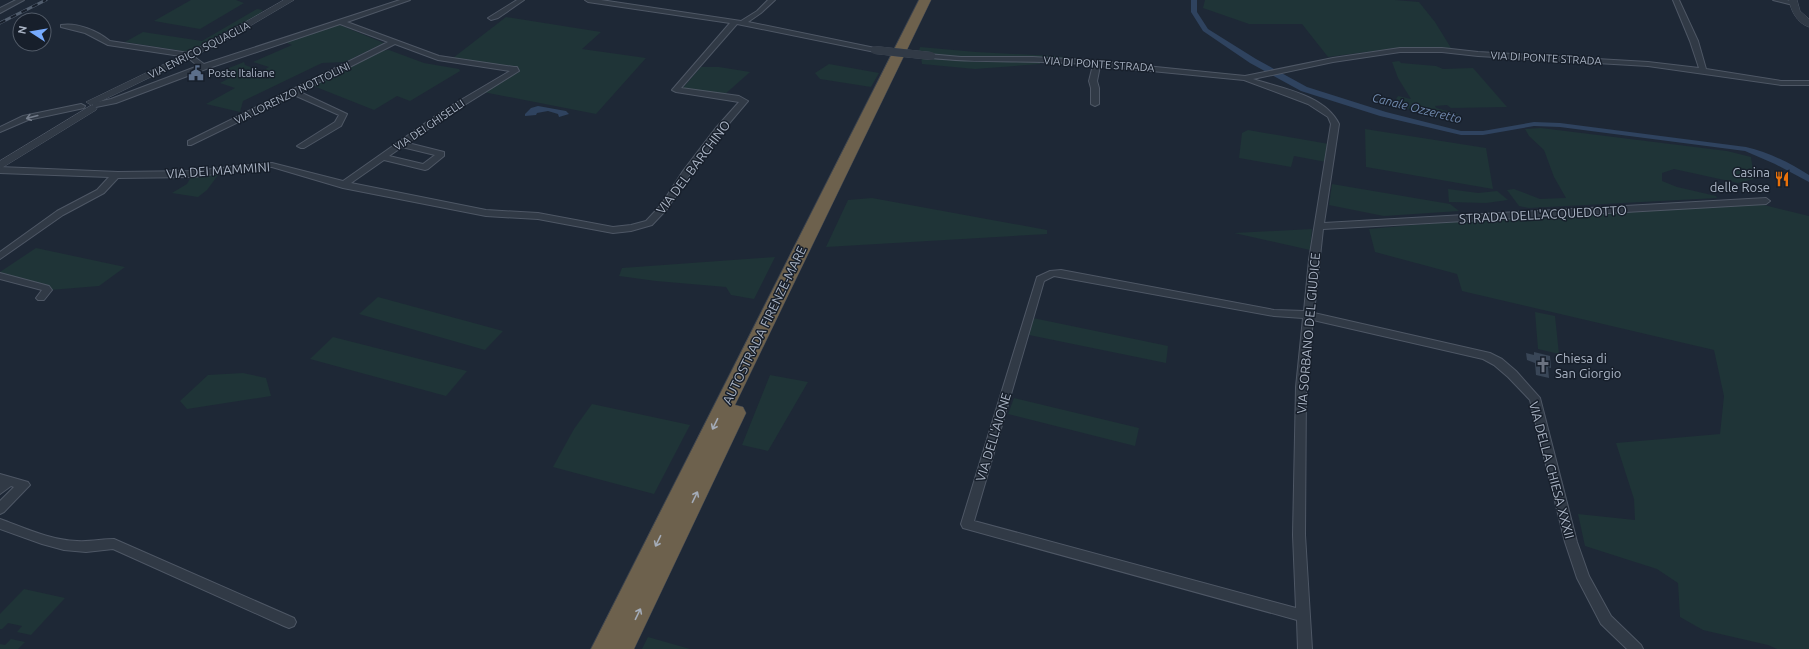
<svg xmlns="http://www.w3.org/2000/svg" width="1809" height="649" font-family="Ubuntu,sans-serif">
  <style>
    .green { fill: #1f3437 }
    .water { fill: #2f435f }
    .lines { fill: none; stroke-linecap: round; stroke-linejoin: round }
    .canal { fill: #2f435f; fill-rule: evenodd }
    .building { fill: #394657 }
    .minor-casing { stroke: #4e5765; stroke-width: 2 }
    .tertiary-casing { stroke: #4e5765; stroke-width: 1 }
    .motorway-casing { stroke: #3c4451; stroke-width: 1 }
    .minor { fill: #313a46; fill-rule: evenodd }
    .tertiary { fill: #313a46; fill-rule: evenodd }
    .motorway { fill: #6d614d; fill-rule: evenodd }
    .rail-casing { stroke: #525e6e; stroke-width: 3 }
    .rail { stroke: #171f2b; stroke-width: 2; stroke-dasharray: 6; stroke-linecap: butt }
    .minor-bridge-casing { stroke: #4e5765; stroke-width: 8; stroke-linecap: butt }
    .minor-bridge { stroke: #313a46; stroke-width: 8 }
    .oneway { stroke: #747d8b }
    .oneway2 { stroke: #a4acb8 }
    .labels { text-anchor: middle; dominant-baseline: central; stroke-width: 3; stroke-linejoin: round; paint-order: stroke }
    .far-street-label { font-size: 11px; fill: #aab4c4; stroke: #171f2b }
    .far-poi-label { font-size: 11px; fill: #aab4c4; stroke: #171f2b; text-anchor: start }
    .far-water-label { font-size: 12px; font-style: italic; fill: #718baf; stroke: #171f2b }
    .street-label { font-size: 13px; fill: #aab4c4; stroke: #171f2b }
    .poi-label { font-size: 13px; fill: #aab4c4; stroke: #171f2b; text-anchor: end }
  </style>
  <rect width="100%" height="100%" fill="#1e2836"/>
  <g class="green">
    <path d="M191,0h45l8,3 -44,26 -46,-8z"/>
    <path d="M1205,0h190l24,2 16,20 16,26 -46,-1 -77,10 -26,-33h-53l-46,-16z"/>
    <path d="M257,9l6,1c-6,8 -16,13 -26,15l-48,27 -64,-10 18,-10 59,9z"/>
    <path d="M506,17l95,15 -19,17 64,9 -50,56 -113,-22 36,-20v-4l-66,-10z"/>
    <path d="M337,24l47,19 -39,19 -23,1 -79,38 -3,11 -34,-8 29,-16 -15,-5 8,-4 -9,-7 25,-10 1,3 17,6 7,-4 -16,-5 39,-17 -7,-3z"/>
    <path d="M920,47l56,5 79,4 22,3h-109l-50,-5z"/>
    <path d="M389,50l35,13 35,6 1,2 -50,30 -13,-5 -23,14 -63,-25 68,-34z"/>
    <path d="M921,57l56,5 63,-1v3l-65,5 -53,-5z"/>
    <path d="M1399,61l2,2 35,3 7,3 30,-1 34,39 -56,1 -4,-3 -12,1 1,2 22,6 -2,9 -63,-19 5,-8 13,3 -13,-21 -6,-16z"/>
    <path d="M829,64l50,9 -8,14 -51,-8 -5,-6z"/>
    <path d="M701,67h18l31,5 -26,23 -42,-6z"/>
    <path d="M1541,128l186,23 24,6 3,22 -16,4 -64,-14 -12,4v8l15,6 39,9 1,2 -188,10 -10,-2 -12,-16 7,-1 26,10 26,-1 -12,-21 -10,-27 -15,-14 -4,-7z"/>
    <path d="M1365,129l121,19 7,41 -127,-22z"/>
    <path d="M1248,130l81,14 -3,18 -32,-6 -3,11 -52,-9 3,-25z"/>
    <path d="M221,171l-14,19 -9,7 -26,-4 15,-9 5,-9z"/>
    <path d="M1332,184l118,20 9,7 -75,5 -55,-11z"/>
    <path d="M1448,189l30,4 19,-2 11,9 -22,3 -37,-1z"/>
    <path d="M872,198l175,32v4l-221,13 22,-47z"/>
    <path d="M1756,203l53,13v433h-32l-9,-4 -65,-15 -23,-13 -2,-34 -21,-14 -72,-23 -7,-32 57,6 -1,-21 -18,-56 104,-9 4,-38 -10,-46 -252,-59 -5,-17 -82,-22 -6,-23 99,-9 75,-1 69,-7z"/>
    <path d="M1312,229l-2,21 -76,-17z"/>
    <path d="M36,248l89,19 -26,19 -49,4 -1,-4 -49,-12v-2z"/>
    <path d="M775,257l-21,42 -23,-4 -5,-8 -70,-6 -37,-5 3,-8z"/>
    <path d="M378,297l125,34 -18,19 -126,-36z"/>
    <path d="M1535,312l20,4 4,38 -21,-5z"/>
    <path d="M1033,318l135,28 -2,17 -137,-28z"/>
    <path d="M333,337l134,34 -21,25 -136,-37z"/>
    <path d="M243,373l23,5 5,18 -84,13 -7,-8 28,-26z"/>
    <path d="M770,375l38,7 -40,69 -26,-6z"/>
    <path d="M1014,398l125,30 -4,18 -127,-32z"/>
    <path d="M592,404l98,21 -36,69 -101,-27 21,-38z"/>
    <path d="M24,589l41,9 -34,37 -14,-3 5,-6 -14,-3 -6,6h-2v-15z"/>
    <path d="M648,637l42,12h-48z"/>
    <path d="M11,639l14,3 -7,7h-18v-5l5,1z"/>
  </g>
  <path class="water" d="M538,106l28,5 3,3 -10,3 -1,-3 -10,-3 -11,2 -1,2 -11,1v-2l6,-6z"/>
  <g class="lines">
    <path class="canal" d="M1191,0h6v12l11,17 48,30 51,28 79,25 75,19h22l51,-9 26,1 186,24c22,5 44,16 63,28v7l-34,-18 -30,-13 -185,-24 -26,-1 -51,9h-22l-81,-19 -79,-25 -51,-28 -47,-32 -12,-19z"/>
  </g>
  <path class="building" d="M1534,352l16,4 1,12 -3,-1 1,11 -13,-3 -1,-12 -8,-3 -1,-7 8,2z"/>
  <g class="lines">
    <g class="minor-casing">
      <g id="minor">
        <path d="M16,0h8l-24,13v-5z"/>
        <path d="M400,0h10l-63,22 92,34 75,11h3l2,4 -69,43 -42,29 36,9v4l-16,13 -3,1 -41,-10 -33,23 135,27 52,3 75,14 18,-2 15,-4 15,-16 22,-34 32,-42 24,-27 -63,-10 -4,-2 58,-67 -142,-21 -3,-2h16l140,21 16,-10 11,-11h7l-14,13 -13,9 127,26 4,2 -4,2 -138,-28 -56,64 58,8 9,5 -27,32 -31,41 -23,35 -15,16 -21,6 -18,2 -75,-14 -52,-3 -143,-28 -71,-21h-9l-70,10 -75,1 -14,15 -41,22 -63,44v-7l57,-41 40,-21 12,-13 -109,-4v-6l118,5 75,-1 79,-8 71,18 101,-71 66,-39 -72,-11 -43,-16 -95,48 47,22 -6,12 -37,22h-3l-4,-2 38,-24 4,-7 -45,-20 -103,50h-3v-4l200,-99 -48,-18 -134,45 -90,34 -20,4h-3v-4l18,-4 87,-33 -11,-9 -79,-12 -23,-12 -24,-6v-2c16,-3 37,6 49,16l79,12 15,11zM402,147l33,8 -12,9 -34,-8z"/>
        <path d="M517,0h7l-26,18 -7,2 -3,-2z"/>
        <path d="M1673,0h6l19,41 8,28 75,12h28v4h-28l-133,-19 -170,-10 -36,-4h-42l-67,10 -80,17c28,9 72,16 86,45l-15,99 442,-25 4,3 -4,3 -443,25 -9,84 176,40 12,6 14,12 24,27 37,144 12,34 22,40 30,29 2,4h-16l-26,-25 -24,-46 -12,-36 -35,-142 -22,-23 -14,-12 -11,-6 -170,-39 -7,67 -1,148 7,114h-14l-1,-29 -334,-92 -2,-4 76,-247 13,-6 11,-1 213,40 30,1 5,-51 22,-136 -3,-7 -20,-13 -64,-24 -144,-14 -3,15 2,7v16l-4,2 -4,-2v-16l-2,-7 4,-16c-54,-6 -108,-1 -162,-7l-4,-2 1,-2 33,3h72l53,3 159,16 88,-18 67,-10h42l36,4 170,10 51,6 -9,-27zM1054,276l220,40 29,2 -7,69 -3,148 3,73 -322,-87 70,-240z"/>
        <path d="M1773,0h14l9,3 -3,2z"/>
        <path d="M81,104l4,2 -1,2 -56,12 -28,12v-5l23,-11z"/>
        <path d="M0,273l49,13 3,4 -8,10h-6l-2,-2 6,-8 -42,-11z"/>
        <path d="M0,474l28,8 2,3 -26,27 -4,2v-13l14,-14 -3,-1 -11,8z"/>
        <path d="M0,519c25,9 50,21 77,22 13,1 25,-2 37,-2l180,79 2,4 -2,4 -5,2 -5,-2 -171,-77 -27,3 -22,-2 -22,-6 -42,-15z"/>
      </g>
    </g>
    <g class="tertiary-casing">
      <g id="tertiary">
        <path d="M284,0h10l-73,43 -126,61 -4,1 -5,-3 128,-62z"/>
        <path d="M1789,0h8l3,11 9,8v8c-12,-4 -18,-16 -20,-27z"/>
        <path d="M92,105l5,3 -1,2 -96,59v-8z"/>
      </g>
    </g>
    <g class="motorway-casing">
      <path id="motorway" d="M919,0h12l-196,405 8,2 3,6 -112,236h-43z"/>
    </g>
    <use href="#minor" class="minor"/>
    <use href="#tertiary" class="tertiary"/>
    <use href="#motorway" class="motorway"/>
    <g class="rail-casing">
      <path id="rail" d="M0,23l46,-23"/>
    </g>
    <use href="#rail" class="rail"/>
    <g class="minor-bridge-casing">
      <path id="minor-bridge" d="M875,50l56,6"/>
    </g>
    <use href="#minor-bridge" class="minor-bridge"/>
  </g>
  <defs><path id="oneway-shaft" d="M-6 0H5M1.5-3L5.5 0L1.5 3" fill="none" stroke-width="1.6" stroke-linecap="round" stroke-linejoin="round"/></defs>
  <use class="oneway" href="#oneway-shaft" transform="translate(32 117) rotate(165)"/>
  <g class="oneway2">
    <use href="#oneway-shaft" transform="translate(715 424) rotate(116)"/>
    <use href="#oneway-shaft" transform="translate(695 497) rotate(-64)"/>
    <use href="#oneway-shaft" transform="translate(658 541) rotate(116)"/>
    <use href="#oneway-shaft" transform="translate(638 614) rotate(-64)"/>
  </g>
  <defs>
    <g id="civic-bare" transform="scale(1.2)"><path d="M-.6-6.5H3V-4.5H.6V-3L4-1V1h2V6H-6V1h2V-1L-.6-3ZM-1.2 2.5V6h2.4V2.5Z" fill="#5c6f8a" stroke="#171f2b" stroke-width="2.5" paint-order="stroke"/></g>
    <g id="restaurant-bare" transform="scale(1.2)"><path d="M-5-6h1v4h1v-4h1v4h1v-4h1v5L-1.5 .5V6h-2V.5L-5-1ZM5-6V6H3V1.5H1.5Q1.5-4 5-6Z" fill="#e8710a" stroke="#171f2b" stroke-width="2.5" paint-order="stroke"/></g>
    <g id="church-bare" transform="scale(1.2)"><path d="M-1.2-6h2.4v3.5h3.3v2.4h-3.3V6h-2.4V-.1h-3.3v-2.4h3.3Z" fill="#6b7280" stroke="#171f2b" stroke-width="2.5" paint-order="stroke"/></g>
  </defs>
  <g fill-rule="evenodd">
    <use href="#civic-bare" x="196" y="73"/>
    <use href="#restaurant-bare" x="1782" y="179"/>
    <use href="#church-bare" x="1543" y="365"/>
  </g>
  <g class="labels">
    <g class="far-street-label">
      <text transform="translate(199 50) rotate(-27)">VIA ENRICO SQUAGLIA</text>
      <text transform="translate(1546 58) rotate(3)">VIA DI PONTE STRADA</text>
      <text transform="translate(1099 64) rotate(4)">VIA DI PONTE STRADA</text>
      <text transform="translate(292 93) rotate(-26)">VIA LORENZO NOTTOLINI</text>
      <text transform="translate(429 125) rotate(-34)">VIA DEI GHISELLI</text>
    </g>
    <g class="far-poi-label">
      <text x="208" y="73">Poste Italiane</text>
    </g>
    <g class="far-water-label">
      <text transform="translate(1417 108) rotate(14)">Canale Ozzeretto</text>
    </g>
    <g class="street-label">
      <text transform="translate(693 167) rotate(-53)">VIA DEL BARCHINO</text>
      <text transform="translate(218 170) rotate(-4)">VIA DEI MAMMINI</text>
      <text transform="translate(1543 214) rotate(-3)">STRADA DELL'ACQUEDOTTO</text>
      <text transform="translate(764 325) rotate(-64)">AUTOSTRADA FIRENZE-MARE</text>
      <text transform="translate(1308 333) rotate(-85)">VIA SORBANO DEL GIUDICE</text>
      <text transform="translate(993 437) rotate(-73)">VIA DELL'AIONE</text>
      <text transform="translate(1552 470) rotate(75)">VIA DELLA CHIESA XXXII</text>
    </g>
    <g class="poi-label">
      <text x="1770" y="172">Casina<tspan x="1770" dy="15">delle Rose</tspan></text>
      <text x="1555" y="358" text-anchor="start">Chiesa di<tspan x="1555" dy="15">San Giorgio</tspan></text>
    </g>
  </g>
  <g transform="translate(32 32) rotate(282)"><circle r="19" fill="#171f2b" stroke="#525b68"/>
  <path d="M0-3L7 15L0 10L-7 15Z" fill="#76aafd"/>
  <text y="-6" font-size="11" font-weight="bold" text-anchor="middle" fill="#aab4c4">N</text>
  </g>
</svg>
